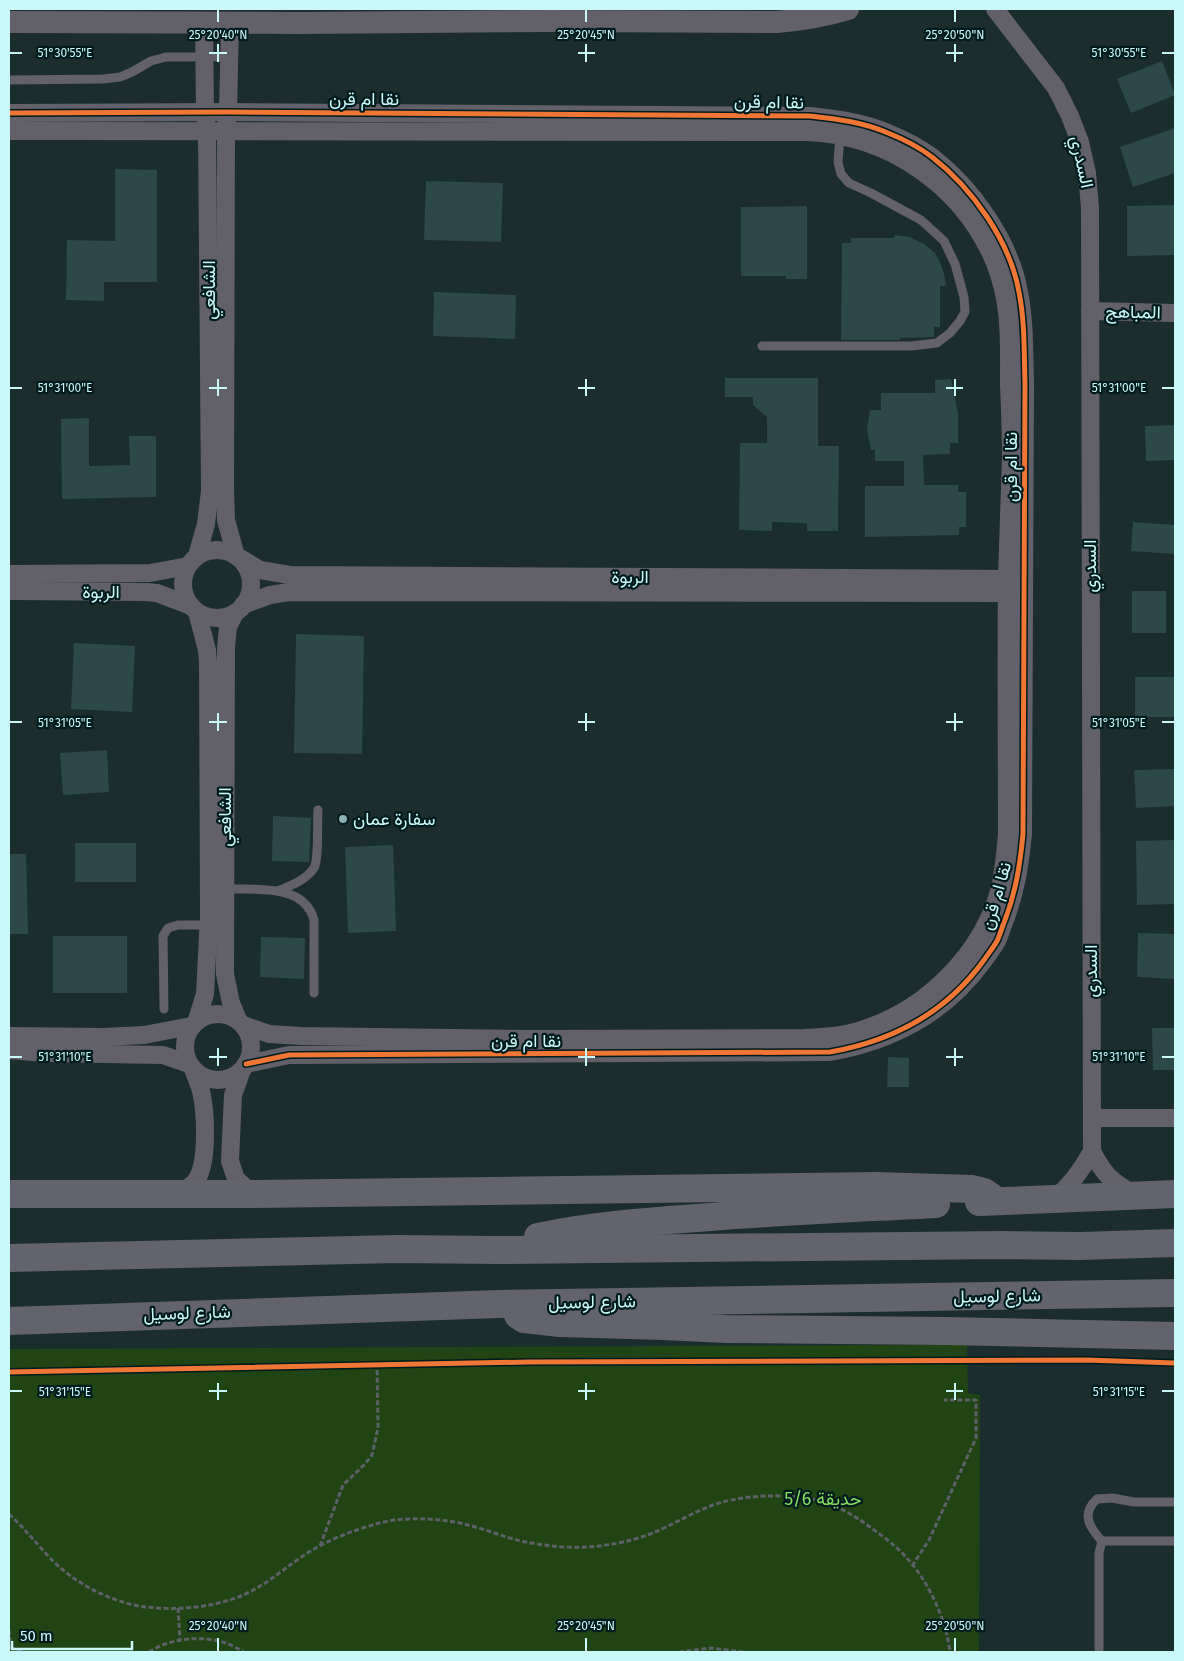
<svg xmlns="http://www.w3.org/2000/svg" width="1184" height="1661" font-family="'Fira Sans',Vazirmatn,sans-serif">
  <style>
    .green { fill: #214415 }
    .building { fill: #2d4849 }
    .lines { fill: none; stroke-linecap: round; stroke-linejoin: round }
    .path { stroke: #5b6166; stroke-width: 3; stroke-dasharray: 5 2.5; stroke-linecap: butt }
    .service { stroke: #626069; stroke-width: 9 }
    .minor { stroke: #626069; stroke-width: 18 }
    .tertiary { stroke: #626069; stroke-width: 22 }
    .trunk { stroke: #62636c; stroke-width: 28 }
    .cycleway-casing { stroke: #001b1d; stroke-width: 8 }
    .cycleway { stroke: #f07635; stroke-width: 5 }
    .ticks { fill: none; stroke: #c9f8f9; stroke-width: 2 }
    .poi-dot { fill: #8cb1b2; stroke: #001b1d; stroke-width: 2 }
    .labels { text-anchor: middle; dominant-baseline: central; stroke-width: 4.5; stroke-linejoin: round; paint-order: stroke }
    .street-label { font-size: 18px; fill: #c9f8f9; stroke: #001b1d }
    .poi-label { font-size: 18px; fill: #c9f8f9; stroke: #001b1d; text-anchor: start }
    .park-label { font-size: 18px; fill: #84de60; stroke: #001b1d }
    .ticks-label { font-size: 12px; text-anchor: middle; fill: #c9f8f9; stroke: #001b1d; stroke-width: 4.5; stroke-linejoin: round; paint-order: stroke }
  </style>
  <rect width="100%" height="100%" fill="#1b2d2d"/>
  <path class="green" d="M944,1345h23l1,48 12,2 -1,257h-970v-303z"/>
  <g class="building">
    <path d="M1162,61l13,34 -44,18 -14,-34z"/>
    <path d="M1175,128v45l-42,14 -13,-40z"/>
    <path d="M115,169l42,1v112h-53v19l-38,-1 1,-60 48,1z"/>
    <path d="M426,181l77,2 -2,59 -77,-2z"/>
    <path d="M1175,205v50l-48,1v-50z"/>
    <path d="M807,206v73h-21v-3h-45v-69z"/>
    <path d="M895,235l14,2 15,7 11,9 4,7 5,13 2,13h-6v41h-6v10l-34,1v2h-59l1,-97h9v-5h43z"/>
    <path d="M434,292l82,3 -1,44 -82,-3z"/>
    <path d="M725,378h93v68h21l-1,85h-31v-8l-35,-1v9l-33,-1 1,-87h27v-26l-14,-12v-8h-28z"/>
    <path d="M951,379l7,34v30h-8v11l-27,1 1,30h34v7h8v35h-7v8l-94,2v-51h39v-25h-29v-11h-4l-4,-21 3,-19h11v-17h54v-13z"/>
    <path d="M89,418v48l41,-1 -1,-29h27v61l-94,2 -1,-80z"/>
    <path d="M1175,425v35l-29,1 -1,-35z"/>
    <path d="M1133,522l42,3v29l-44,-3z"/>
    <rect x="1132" y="591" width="34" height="42"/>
    <path d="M296,634l68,2 -2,118 -68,-1z"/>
    <path d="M74,643l61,3 -3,66 -61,-3z"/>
    <rect x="1135" y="677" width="40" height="40"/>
    <path d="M107,750l2,42 -46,3 -3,-42z"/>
    <path d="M1175,769v37l-39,2 -2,-38z"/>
    <path d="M273,816l38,2 -2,44 -37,-1z"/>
    <path d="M1175,840v64l-38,1 -1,-64z"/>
    <rect x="75" y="843" width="61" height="39"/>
    <path d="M393,845l3,86 -48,2 -3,-86z"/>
    <path d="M9,854h17l2,80h-19z"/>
    <path d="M1138,933l37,1v45l-38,-2z"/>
    <rect x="53" y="936" width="74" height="57"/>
    <path d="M261,937l44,1 -1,41 -44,-2z"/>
    <path d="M1152,1028h23v42h-22z"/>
    <path d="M888,1057l21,1v29h-22z"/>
  </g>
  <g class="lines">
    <g class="path">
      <path d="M9,1514c15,14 27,29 41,44 24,25 60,44 95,49 36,4 80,0 112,-19 17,-10 32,-23 49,-34 19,-13 48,-24 70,-30 26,-8 66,-6 92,1 20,5 38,13 58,17 20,4 40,6 60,5 22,-1 48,-6 69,-15 21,-9 42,-22 64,-29 30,-9 79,-10 109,0 13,5 26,13 38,21 12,9 24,17 34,27 26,24 46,67 50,101"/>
      <path d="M320,1546l23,-61 22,-21 7,-9 6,-27 -1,-64"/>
      <path d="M912,1566l17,-26 47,-102v-38h-32"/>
      <path d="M178,1608l2,32"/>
      <path d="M9,1630l2,17 -2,1"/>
      <path d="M10,1647l14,5"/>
      <path d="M149,1652c22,-14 52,-17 77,-9 6,2 12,6 18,9"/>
      <path d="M679,1652l32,-4 33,4"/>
    </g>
    <g class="service">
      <path d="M9,80l94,-1 17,-2 12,-5 19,-11 15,-4h64"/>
      <path d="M762,346h149l26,-3 13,-10 10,-12 5,-9 -1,-15 -9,-33 -11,-23 -23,-21 -50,-27 -22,-10 -8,-9 -3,-12 2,-27"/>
      <path d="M225,889c30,1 79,-6 89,31v73"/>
      <path d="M278,891c12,-5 28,-11 36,-23 5,-8 3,-46 4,-58"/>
      <path d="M164,1009l-1,-73 5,-8 10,-3h31"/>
      <path d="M1102,1541c-13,-14 -21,-27 -5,-42l15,-1 22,4h41"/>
      <path d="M1099,1652v-99l3,-12h73"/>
    </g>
    <g class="minor">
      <path d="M995,9l61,79 14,28 10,26 7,31 3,35 2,943c11,23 20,31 42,43"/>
      <path d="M230,23l-2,89 -2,19 -1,358 1,31 10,36"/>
      <path d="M9,113l219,-1 582,4c27,3 53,6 78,17 15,6 31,14 44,24 40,31 78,84 87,135 6,30 5,61 6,91l-2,451c-3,31 -7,57 -18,86 -3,7 -5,15 -8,21 -4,7 -9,13 -13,19 -38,53 -91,81 -154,92l-541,3 -43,9"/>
      <path d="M9,131l798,1c82,3 156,54 188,131 16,40 14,78 14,121 1,24 2,49 2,73 -1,40 -3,80 -4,119 -1,86 0,173 0,259 -2,18 -3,35 -7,53 -18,66 -74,122 -139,142 -18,6 -37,7 -56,8l-282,1 -222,-3 -32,-2 -26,-9"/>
      <path d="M1090,311l85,2"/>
      <circle cx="217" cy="584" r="34"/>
      <path d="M197,556l9,-32 4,-33 -3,-359 -2,-20 -1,-89"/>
      <path d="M240,558l20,12 30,5 728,4"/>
      <path d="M9,574l141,-1 38,-7"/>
      <path d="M9,591l138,1 10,1 34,13"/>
      <path d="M243,605l27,-10 19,-3 729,1"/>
      <path d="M197,612l10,38 1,12 1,254 -4,78 -8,26"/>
      <path d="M235,613l-7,14 -2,21 -1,326 6,29 7,17"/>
      <circle cx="218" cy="1047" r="33"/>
      <path d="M9,1036l94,1 41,-2 47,-9"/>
      <path d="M9,1050l36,3 118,2 26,9"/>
      <path d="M242,1070l-9,25 -3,66 6,18 12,11 6,4"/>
      <path d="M1092,1118h83"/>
      <path d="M179,1193c6,-4 14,-7 18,-14 11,-18 9,-67 4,-88 -2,-7 -5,-14 -8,-22"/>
      <path d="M1054,1199c17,-14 28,-29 38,-48"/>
    </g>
    <path class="tertiary" d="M9,22l291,1 255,-2 222,1c25,-2 48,-6 71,-13"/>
    <g class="trunk">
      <path d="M9,1194h245l622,-8 96,3 12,3 13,9"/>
      <path d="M979,1202l196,-8"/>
      <path d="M538,1237c57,-12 115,-16 173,-20 75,-6 150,-9 225,-13"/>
      <path d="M9,1258l387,-9 103,1 504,-5 77,1 95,-3"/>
      <path d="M518,1315l6,4 36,4 103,3 63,3 220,2 229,5"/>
      <path d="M9,1321l491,-17 675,-11"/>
    </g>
    <g class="cycleway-casing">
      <g id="cycleway">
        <path d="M9,113l219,-1 582,4c27,3 53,6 78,17 15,6 31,14 44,24 40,31 78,84 87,135 6,30 5,61 6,91l-2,451c-3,31 -7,57 -18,86 -3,7 -5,15 -8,21 -4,7 -9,13 -13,19 -38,53 -91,81 -154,92l-541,3 -43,9"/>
        <path d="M9,1372l520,-10 557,-2 89,3"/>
      </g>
    </g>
    <use href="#cycleway" class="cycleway"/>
  </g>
  <path class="ticks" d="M218,10v12M586,10v12M955,10v12M218,44v18M586,44v18M955,44v18M10,53h12M209,53h18M578,53h17M946,53h17M1162,53h12M218,379v17M586,379v17M955,379v17M10,388h12M209,388h18M578,388h17M946,388h17M1162,388h12M218,713v18M586,713v18M955,713v18M10,722h12M209,722h18M578,722h17M946,722h17M1162,722h12M218,1048v18M586,1048v18M955,1048v18M10,1057h12M209,1057h18M578,1057h17M946,1057h17M1162,1057h12M218,1383v17M586,1383v17M955,1383v17M10,1391h12M209,1391h18M578,1391h17M946,1391h17M1162,1391h12M218,1638v13M586,1638v13M955,1638v13"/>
  <circle class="poi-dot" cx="343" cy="819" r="5"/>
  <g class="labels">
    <g class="street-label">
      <text x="364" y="99">نقا ام قرن</text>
      <text transform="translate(769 102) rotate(1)">نقا ام قرن</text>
      <text transform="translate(1082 162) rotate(78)">السدري</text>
      <text transform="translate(209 290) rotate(-90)">الشافعي</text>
      <text transform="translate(1133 312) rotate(1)">المباهج</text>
      <text transform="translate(1011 467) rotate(-90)">نقا ام قرن</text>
      <text transform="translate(1090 566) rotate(-90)">السدري</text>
      <text x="630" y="577">الربوة</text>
      <text x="101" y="592">الربوة</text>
      <text transform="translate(225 817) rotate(-90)">الشافعي</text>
      <text transform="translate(996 896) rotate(-74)">نقا ام قرن</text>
      <text transform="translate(1091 971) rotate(-90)">السدري</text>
      <text x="526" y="1041">نقا ام قرن</text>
      <text transform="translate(997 1296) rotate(-1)">شارع لوسيل</text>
      <text transform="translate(592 1302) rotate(-1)">شارع لوسيل</text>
      <text transform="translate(187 1313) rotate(-2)">شارع لوسيل</text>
    </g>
    <g class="poi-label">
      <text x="353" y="819">سفارة عمان</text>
    </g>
    <g class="park-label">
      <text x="823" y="1499">حديقة 5/6</text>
    </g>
  </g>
  <g class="ticks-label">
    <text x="218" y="39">25°20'40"N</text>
    <text x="586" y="39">25°20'45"N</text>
    <text x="955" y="39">25°20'50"N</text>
    <text x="1119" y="57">51°30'55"E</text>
    <text x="65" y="57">51°30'55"E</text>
    <text x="65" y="392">51°31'00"E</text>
    <text x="1119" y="392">51°31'00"E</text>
    <text x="65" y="727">51°31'05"E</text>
    <text x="1119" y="727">51°31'05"E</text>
    <text x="1119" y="1061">51°31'10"E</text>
    <text x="65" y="1061">51°31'10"E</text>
    <text x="1119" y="1396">51°31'15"E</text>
    <text x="65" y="1396">51°31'15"E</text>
    <text x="218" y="1630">25°20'40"N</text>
    <text x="586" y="1630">25°20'45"N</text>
    <text x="955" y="1630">25°20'50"N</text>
  </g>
  <rect width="1184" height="1661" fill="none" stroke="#c9f8f9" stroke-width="20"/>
  <path d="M12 1641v8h120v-8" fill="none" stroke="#c9f8f9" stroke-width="2.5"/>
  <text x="20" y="1641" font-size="15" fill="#c9f8f9" stroke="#001b1d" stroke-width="4" paint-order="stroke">50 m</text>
</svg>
